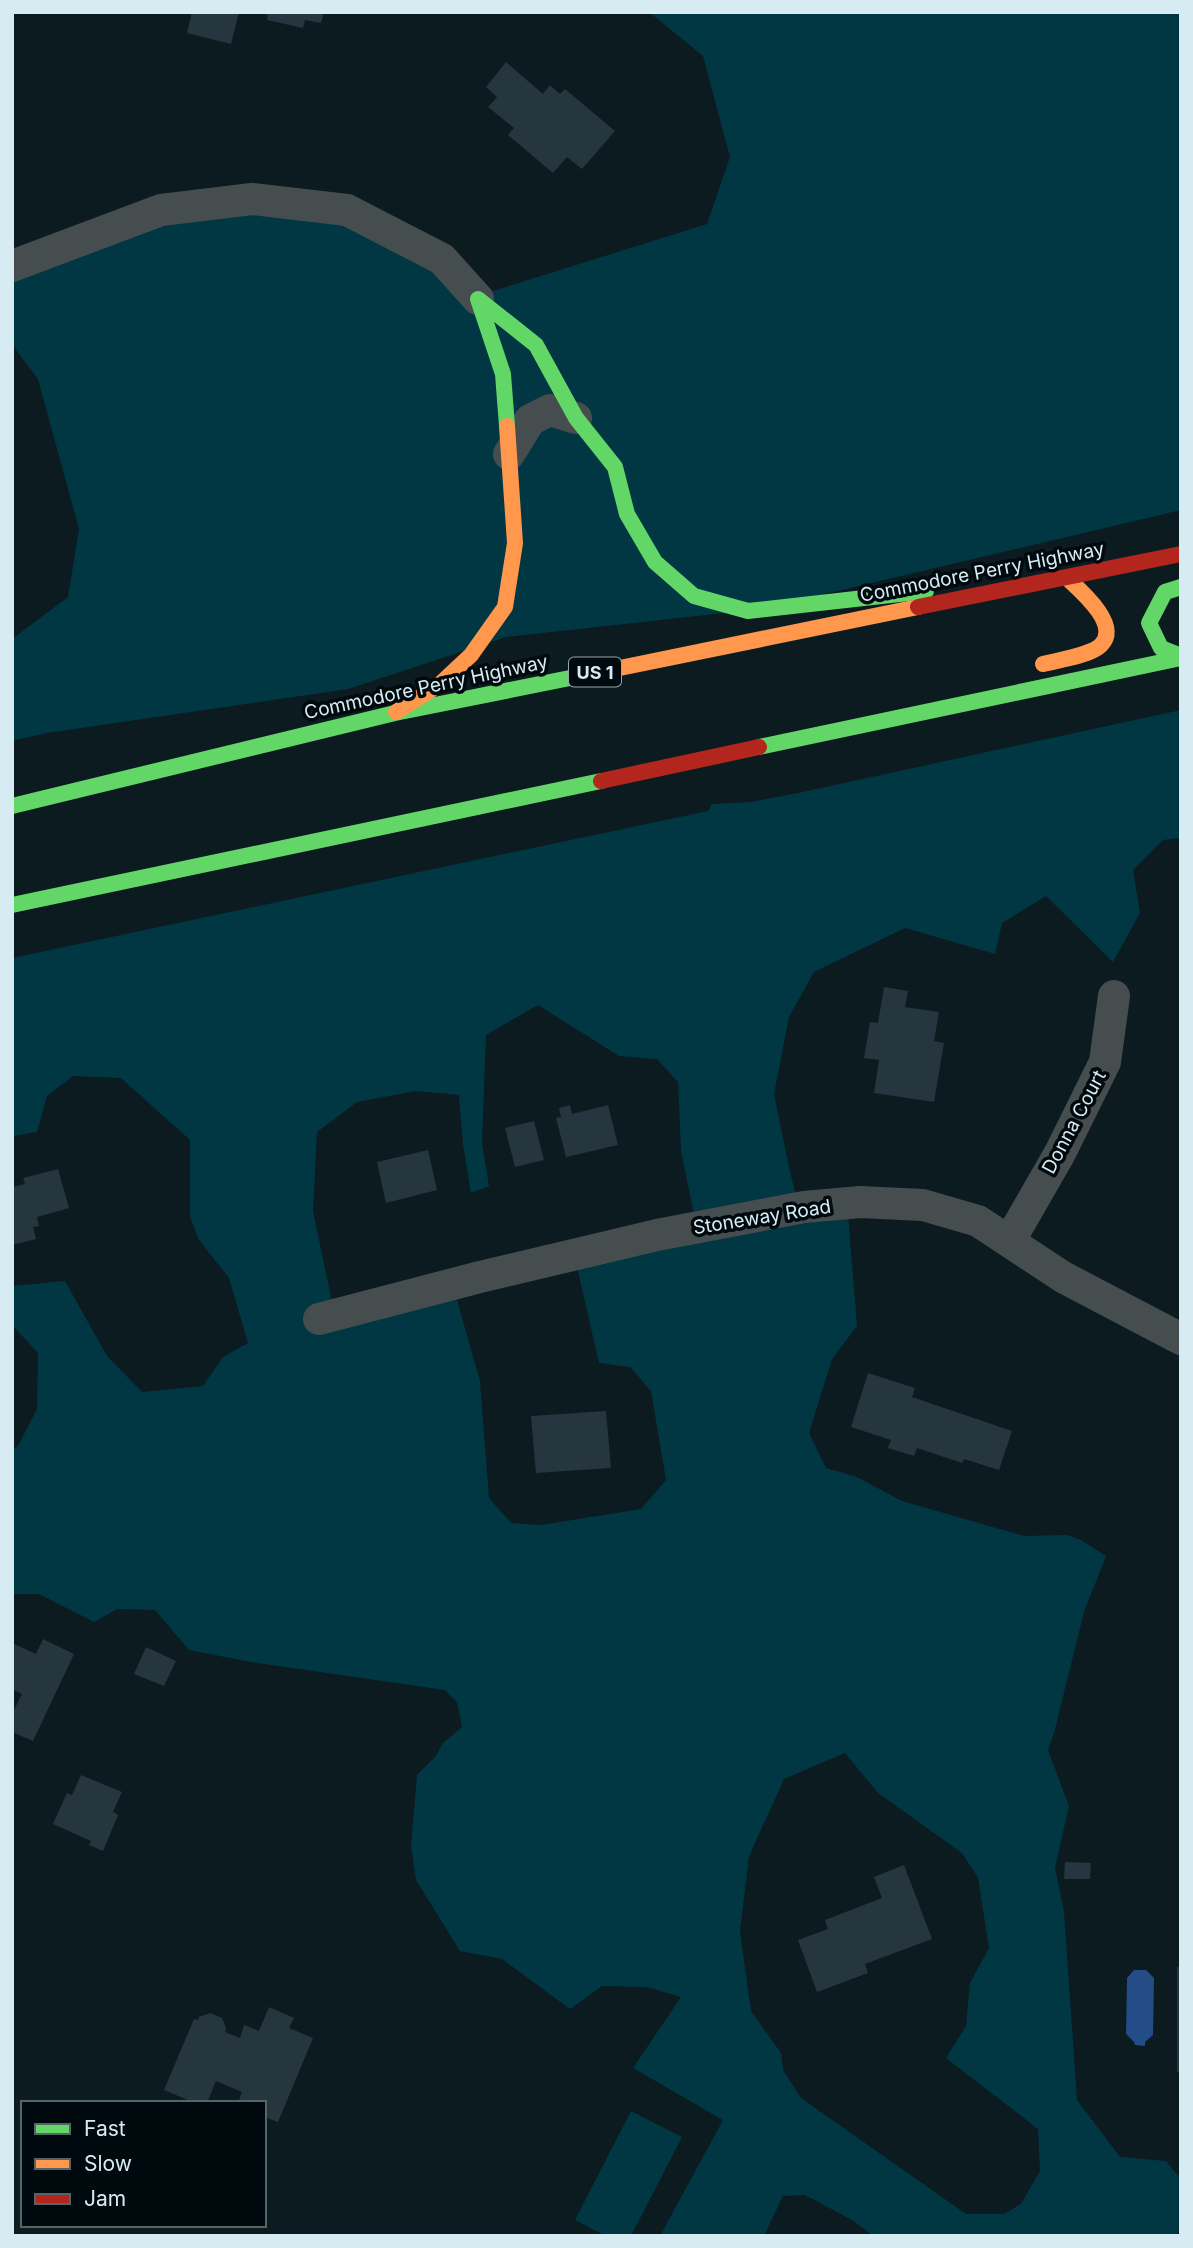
<svg xmlns="http://www.w3.org/2000/svg" width="1193" height="2248" font-family="Inter,sans-serif">
  <style>
    .green { fill: #013743; fill-rule: evenodd }
    .water { fill: #244c86 }
    .building { fill: #25363e }
    .lines { fill: none; stroke-linecap: round; stroke-linejoin: round }
    .street { stroke: #464d4e; stroke-width: 32 }
    .fast { stroke: #63d668; stroke-width: 16 }
    .slow { stroke: #ff974d; stroke-width: 16 }
    .jam { stroke: #b3261e; stroke-width: 16 }
    .labels { text-anchor: middle; dominant-baseline: central; stroke-width: 7; stroke-linejoin: round; paint-order: stroke }
    .shield { fill: #00090d; stroke: #96a8ad; stroke-width: 2 }
    .shield-label { font-size: 18px; font-weight: bold; fill: #d7ecf2 }
    .street-label { font-size: 19px; fill: #d7ecf2; stroke: #00090d }
  </style>
  <rect width="100%" height="100%" fill="#0b1b20"/>
  <g class="green">
    <path d="M649,12h532v498l-420,99 -255,28 -158,52 -301,44 -35,8v-102l56,-42 11,-68 -41,-150 -22,-29 -4,-9v-72l145,-55 186,1 131,82 233,-73 23,-67 -27,-101z"/>
    <path d="M1181,710v128l-18,2 -30,30 7,43 -27,49 -67,-66 -44,27 -7,31 -90,-26 -91,44 -25,45 -15,77 16,78 11,42h47l9,112 -25,33 -23,74 17,35 31,9 45,24 122,35 43,-1 14,5 25,16 -22,56 -30,121 -6,17 21,56 -14,62 9,43 13,189 43,57 46,4 15,18v47l-5,10h-303l-21,-16 -47,-25 -22,1 -19,40h-104l63,-116 -90,-52 48,-71 -34,-10 -45,-1 -32,23 -68,-50 -42,-8 -44,-71 -5,-35 6,-70 18,-18 8,-14 19,-16 -5,-25 -12,-12 -194,-28 -62,-12 -34,-40 -38,-1 -23,13 -55,-28h-27v-145l6,-3 19,-37 1,-56 -26,-28v-39l53,-5 42,75 35,36 61,-6 20,-29 25,-14 -19,-65 -30,-38 -9,-23v-77l-69,-62 -48,-2 -26,20 -10,36 -25,4v-178l696,-147 4,-7 38,-2 48,-9zM538,1005l81,51 38,3 21,23 3,69 17,83 -121,33 22,96 31,4 21,24 15,89 -25,29 -100,16 -30,-2 -22,-25 -9,-117 -25,-88 -119,28 -23,-110 4,-79 40,-30 59,-11 43,4 4,49 8,49 18,-7 -7,-43 4,-108zM845,1753l33,40 84,60 16,25 11,70 -19,35 -4,43 -20,32 92,71 2,42 -19,33 -17,10h-38l-165,-116 -18,-28 -2,-17 -30,-42 -11,-80 9,-75 35,-77z"/>
    <path d="M631,2111l51,26 -51,99h-25l-31,-16z"/>
  </g>
  <path class="water" d="M1134,1970h12l8,8 -1,57 -8,7v4l-10,-1 -1,-3 -8,-8 1,-56z"/>
  <g class="building">
    <path d="M192,12h47l-8,32 -44,-11z"/>
    <path d="M259,12h65l-3,11 -16,-3 -2,8 -36,-8 1,-5z"/>
    <path d="M506,62l37,32 7,-9 10,9 5,-5 50,42 -33,38 -15,-12 -14,16 -45,-38 6,-7 -26,-21 9,-10 -11,-10z"/>
    <path d="M884,987l24,4 -3,16 34,5 -5,29 10,2 -10,59 -60,-9 5,-33 -15,-2 6,-36 8,1z"/>
    <path d="M570,1105l2,9 36,-9 10,40 -52,12 -10,-39 5,-1 -2,-9z"/>
    <path d="M534,1121l10,39 -29,7 -10,-39z"/>
    <path d="M428,1150l9,40 -51,13 -9,-41z"/>
    <path d="M58,1169l11,39 -32,9 2,9 -6,1 3,12 -24,6v-58l13,-3 -2,-6z"/>
    <path d="M868,1373l47,15 -3,9 100,34 -13,39 -35,-11 -2,4 -45,-15 -3,8 -26,-8 3,-8 -40,-13z"/>
    <path d="M606,1411l5,57 -75,5 -5,-57z"/>
    <path d="M43,1639l31,15 -41,87 -21,-9v-18l10,-20 -10,-5v-46l24,11z"/>
    <path d="M146,1647l30,14 -12,25 -30,-12z"/>
    <path d="M81,1775l41,17 -9,20 5,3 -15,36 -14,-6 2,-4 -38,-17 14,-31 5,2z"/>
    <path d="M1065,1862l26,1 -1,16h-26z"/>
    <path d="M904,1865l28,74 -67,25 3,9 -51,19 -19,-52 30,-11 -3,-9 57,-22 -8,-21z"/>
    <rect x="1177" y="1967" width="4" height="105"/>
    <path d="M269,2007l25,11 -5,10 24,10 -35,84 -14,-5v-14h-26l4,-11 -26,-11 -9,22h-12l-31,-13 30,-71 4,1 1,-3 11,-4 12,5 4,10 -1,4 15,6 4,-13 15,6z"/>
  </g>
  <g class="lines">
    <g class="street">
      <path d="M12,266l149,-56 91,-11 95,11 95,49 36,40"/>
      <path d="M509,454l21,-34 20,-10 26,8"/>
      <path d="M1010,1240l50,-87 45,-91 9,-66"/>
      <path d="M319,1319l161,-42 177,-42 147,-28 56,-5 63,3 55,16 85,56 118,62"/>
    </g>
    <g class="fast">
      <path d="M507,426l-4,-52 -25,-75 58,46 40,73 39,49 12,47 28,48 39,34 54,15 178,-20"/>
      <path d="M1181,587l-16,5 -16,31 12,25 20,8"/>
      <path d="M759,747l422,-89"/>
      <path d="M12,806l383,-93 215,-43"/>
      <path d="M12,905l589,-124"/>
    </g>
    <g class="slow">
      <path d="M1043,664c15,-4 47,-8 58,-19 20,-20 -20,-54 -34,-67"/>
      <path d="M610,670l308,-63"/>
      <path d="M396,712l44,-28 31,-29 34,-48 10,-64 -8,-117"/>
    </g>
    <g class="jam">
      <path d="M918,607l263,-53"/>
      <path d="M601,781l158,-34"/>
    </g>
  </g>
  <g class="labels">
    <rect class="shield" x="569" y="657.5" width="52" height="29" rx="5"/>
    <g class="shield-label">
      <text x="595" y="672">US 1</text>
    </g>
    <g class="street-label">
      <text transform="translate(982 572) rotate(-11)">Commodore Perry Highway</text>
      <text transform="translate(426 687) rotate(-12)">Commodore Perry Highway</text>
      <text transform="translate(1074 1122) rotate(-62)">Donna Court</text>
      <text transform="translate(762 1217) rotate(-9)">Stoneway Road</text>
    </g>
  </g>
  <rect width="1193" height="2248" fill="none" stroke="#d7ecf2" stroke-width="28"/>
  <rect x="21" y="2101" width="245" height="126" fill="#00090d" stroke="#566469" stroke-width="2"/>
  <rect x="35" y="2124" width="35" height="10" fill="#63d668" stroke="#566469" stroke-width="2"/>
  <text x="84" y="2136" font-size="21" fill="#d7ecf2">Fast</text>
  <rect x="35" y="2159" width="35" height="10" fill="#ff974d" stroke="#566469" stroke-width="2"/>
  <text x="84" y="2171" font-size="21" fill="#d7ecf2">Slow</text>
  <rect x="35" y="2194" width="35" height="10" fill="#b3261e" stroke="#566469" stroke-width="2"/>
  <text x="84" y="2206" font-size="21" fill="#d7ecf2">Jam</text>
</svg>
